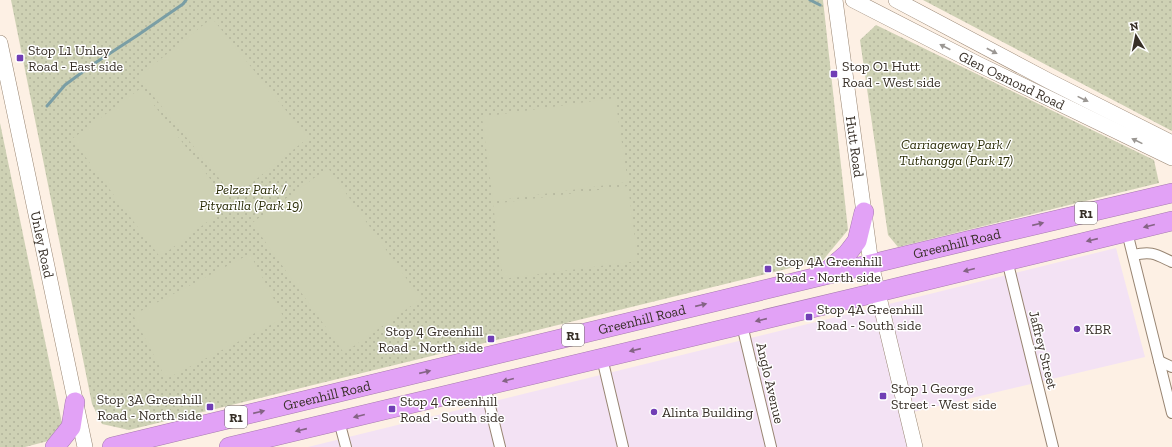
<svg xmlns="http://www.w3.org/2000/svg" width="1172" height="447" font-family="'Zilla Slab',serif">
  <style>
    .commercial { fill: #f3e2f4 }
    .park { fill: url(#park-dots) }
    .pitch { fill: #ced1b4 }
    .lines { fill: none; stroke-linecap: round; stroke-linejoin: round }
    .stream { stroke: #7a9ea5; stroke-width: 3 }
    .street-casing { stroke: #988572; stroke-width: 12 }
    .secondary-casing { stroke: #988572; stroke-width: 16 }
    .highway-casing { stroke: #a67aae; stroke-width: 20 }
    .street { stroke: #fff; stroke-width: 10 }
    .secondary { stroke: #fff; stroke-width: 15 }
    .highway { stroke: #e2a2f6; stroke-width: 19 }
    .oneway { fill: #9b9793 }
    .oneway2 { fill: #846384 }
    .poi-dot { fill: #713eb5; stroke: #fff; stroke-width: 1.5 }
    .labels { text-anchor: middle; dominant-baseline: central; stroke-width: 3; stroke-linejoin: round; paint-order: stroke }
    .shield { fill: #fff; stroke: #736d68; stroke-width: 1 }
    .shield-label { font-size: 13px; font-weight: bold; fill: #372f27 }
    .poi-label { font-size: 14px; fill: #372f27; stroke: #fff; text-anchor: start }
    .street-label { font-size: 14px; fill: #372f27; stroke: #fff }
    .park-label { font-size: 14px; font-style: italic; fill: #2b2d07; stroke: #fff }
  </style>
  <defs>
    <pattern id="park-dots" width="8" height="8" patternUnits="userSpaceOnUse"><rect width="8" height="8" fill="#ced1b4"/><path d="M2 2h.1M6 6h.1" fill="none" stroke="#b2b49b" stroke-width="1.8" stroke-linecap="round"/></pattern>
  </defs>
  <rect width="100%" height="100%" fill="#fdf0e4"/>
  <path class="commercial" d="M1116,248l29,109 -232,55 -3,35h-602z"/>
  <g class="park">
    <path d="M11,0h812l25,230 -25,30 -694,170 -27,-6 -10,-20z"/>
    <path d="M923,0h249v131z"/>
    <path d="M876,25l278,135 5,23 -261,64 -10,-12 -28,-195z"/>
    <path d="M0,123l63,305 -11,12 -27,7h-25z"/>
  </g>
  <g class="pitch">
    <path d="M212,18l96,120 -74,59 -96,-120z"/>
    <path d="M141,88l89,117 -70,52 -88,-118z"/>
    <path d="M615,98l13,84 -135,19 -11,-84z"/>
    <path d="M328,168l93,131 -77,54 -92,-130z"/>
    <path d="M628,186l10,75 -135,18 -10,-75z"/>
    <path d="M250,254l34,64 -118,61 -33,-64z"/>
  </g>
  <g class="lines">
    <g class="stream">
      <path d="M810,0l10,5"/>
      <path d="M47,106l18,-21 27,-20 46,-30 45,-31 3,-4"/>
    </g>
    <g class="street-casing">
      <g id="street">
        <path d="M1127,232l45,181"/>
        <path d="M1133,255c19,-4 22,-1 39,7"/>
        <path d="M1007,260l46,187"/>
        <path d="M742,325l29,122"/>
        <path d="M602,358l21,89"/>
        <path d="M1159,361l13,6"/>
        <path d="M485,386l15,61"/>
        <path d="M339,421l7,26"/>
      </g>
    </g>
    <g class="secondary-casing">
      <g id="secondary">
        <path id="s1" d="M835,0l36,264 44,183"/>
        <path id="s2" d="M853,0l125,64 194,94"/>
        <path d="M896,0l153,81 123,62"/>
        <path id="s3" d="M0,43l85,404"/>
      </g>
    </g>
    <g class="highway-casing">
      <g id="highway">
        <path d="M824,274l23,-20 10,-13 7,-29"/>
        <path d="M55,447l16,-20 4,-25"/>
        <path id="s4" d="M112,447l863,-208 197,-46"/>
        <path d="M229,447l629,-150 314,-76"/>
      </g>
    </g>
    <use href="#street" class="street"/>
    <use href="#secondary" class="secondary"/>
    <use href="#highway" class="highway"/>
  </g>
  <defs><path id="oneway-solid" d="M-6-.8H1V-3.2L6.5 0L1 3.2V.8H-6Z"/></defs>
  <g class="oneway">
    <use href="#oneway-solid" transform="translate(945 47) rotate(-153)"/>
    <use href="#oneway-solid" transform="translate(992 51) rotate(28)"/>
    <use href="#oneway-solid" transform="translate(1083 99) rotate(26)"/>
    <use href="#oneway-solid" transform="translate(1137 141) rotate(-154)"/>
  </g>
  <g class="oneway2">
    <use href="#oneway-solid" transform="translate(1038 224) rotate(-13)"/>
    <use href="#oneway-solid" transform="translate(1149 226) rotate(166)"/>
    <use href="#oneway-solid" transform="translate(1092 240) rotate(167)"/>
    <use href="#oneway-solid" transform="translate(969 270) rotate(166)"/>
    <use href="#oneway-solid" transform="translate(701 305) rotate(-13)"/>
    <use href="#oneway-solid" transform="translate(761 320) rotate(167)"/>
    <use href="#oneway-solid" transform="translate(635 350) rotate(167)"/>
    <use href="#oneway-solid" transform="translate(425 372) rotate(-13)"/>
    <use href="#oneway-solid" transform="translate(508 380) rotate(166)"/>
    <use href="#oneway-solid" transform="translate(259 412) rotate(-13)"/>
    <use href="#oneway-solid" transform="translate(359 416) rotate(166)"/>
    <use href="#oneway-solid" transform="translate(301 430) rotate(167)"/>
  </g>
  <g class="poi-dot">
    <rect x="16" y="54" width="8" height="8" rx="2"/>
    <rect x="830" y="70" width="8" height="8" rx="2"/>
    <rect x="764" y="265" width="8" height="8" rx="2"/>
    <rect x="805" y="313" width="8" height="8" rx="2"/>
    <circle cx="1077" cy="329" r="4"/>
    <rect x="487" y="335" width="8" height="8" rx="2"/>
    <rect x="879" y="392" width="8" height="8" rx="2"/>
    <rect x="206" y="403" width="8" height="8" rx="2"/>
    <rect x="388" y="405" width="8" height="8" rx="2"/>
    <circle cx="654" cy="412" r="4"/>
  </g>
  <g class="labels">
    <g class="shield">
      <rect x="1075" y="202" width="22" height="22" rx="3"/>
      <rect x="562" y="324" width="22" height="22" rx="3"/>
      <rect x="225" y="406" width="22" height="22" rx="3"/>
    </g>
    <g class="shield-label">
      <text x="1086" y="213">R1</text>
      <text x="573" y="335">R1</text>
      <text x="236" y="417">R1</text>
    </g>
    <g class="poi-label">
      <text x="28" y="50">Stop L1 Unley<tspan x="28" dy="16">Road - East side</tspan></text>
      <text x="842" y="66">Stop O1 Hutt<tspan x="842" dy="16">Road - West side</tspan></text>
      <text x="776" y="261">Stop 4A Greenhill<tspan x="776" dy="16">Road - North side</tspan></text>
      <text x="817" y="309">Stop 4A Greenhill<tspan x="817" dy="16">Road - South side</tspan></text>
      <text x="1085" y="329">KBR</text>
      <text x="483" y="331" text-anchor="end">Stop 4 Greenhill<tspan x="483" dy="16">Road - North side</tspan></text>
      <text x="891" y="388">Stop 1 George<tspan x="891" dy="16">Street - West side</tspan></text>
      <text x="202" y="399" text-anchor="end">Stop 3A Greenhill<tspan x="202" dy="16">Road - North side</tspan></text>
      <text x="400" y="401">Stop 4 Greenhill<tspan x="400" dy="16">Road - South side</tspan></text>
      <text x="662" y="412">Alinta Building</text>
    </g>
    <g class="street-label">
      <text stroke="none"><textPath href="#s2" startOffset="178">Glen Osmond Road</textPath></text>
      <text stroke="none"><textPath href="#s1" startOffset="148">Hutt Road</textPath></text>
      <text stroke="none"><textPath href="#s4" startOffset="869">Greenhill Road</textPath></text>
      <text stroke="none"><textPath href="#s3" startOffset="206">Unley Road</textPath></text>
      <text stroke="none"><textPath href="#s4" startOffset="545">Greenhill Road</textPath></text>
      <text transform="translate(1043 350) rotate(76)">Jaffrey Street</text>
      <text transform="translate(770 383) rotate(77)">Anglo Avenue</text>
      <text stroke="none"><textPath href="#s4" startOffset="221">Greenhill Road</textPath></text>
    </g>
    <g class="park-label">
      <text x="956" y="144">Carriageway Park /<tspan x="956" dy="16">Tuthangga (Park 17)</tspan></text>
      <text x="251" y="189">Pelzer Park /<tspan x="251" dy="16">Pityarilla (Park 19)</tspan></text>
    </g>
  </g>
  <g transform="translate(1136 36) rotate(350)" stroke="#ffffff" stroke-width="3" paint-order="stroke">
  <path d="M0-3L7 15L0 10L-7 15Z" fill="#372f27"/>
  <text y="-6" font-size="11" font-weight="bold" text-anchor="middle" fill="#372f27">N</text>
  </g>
</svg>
